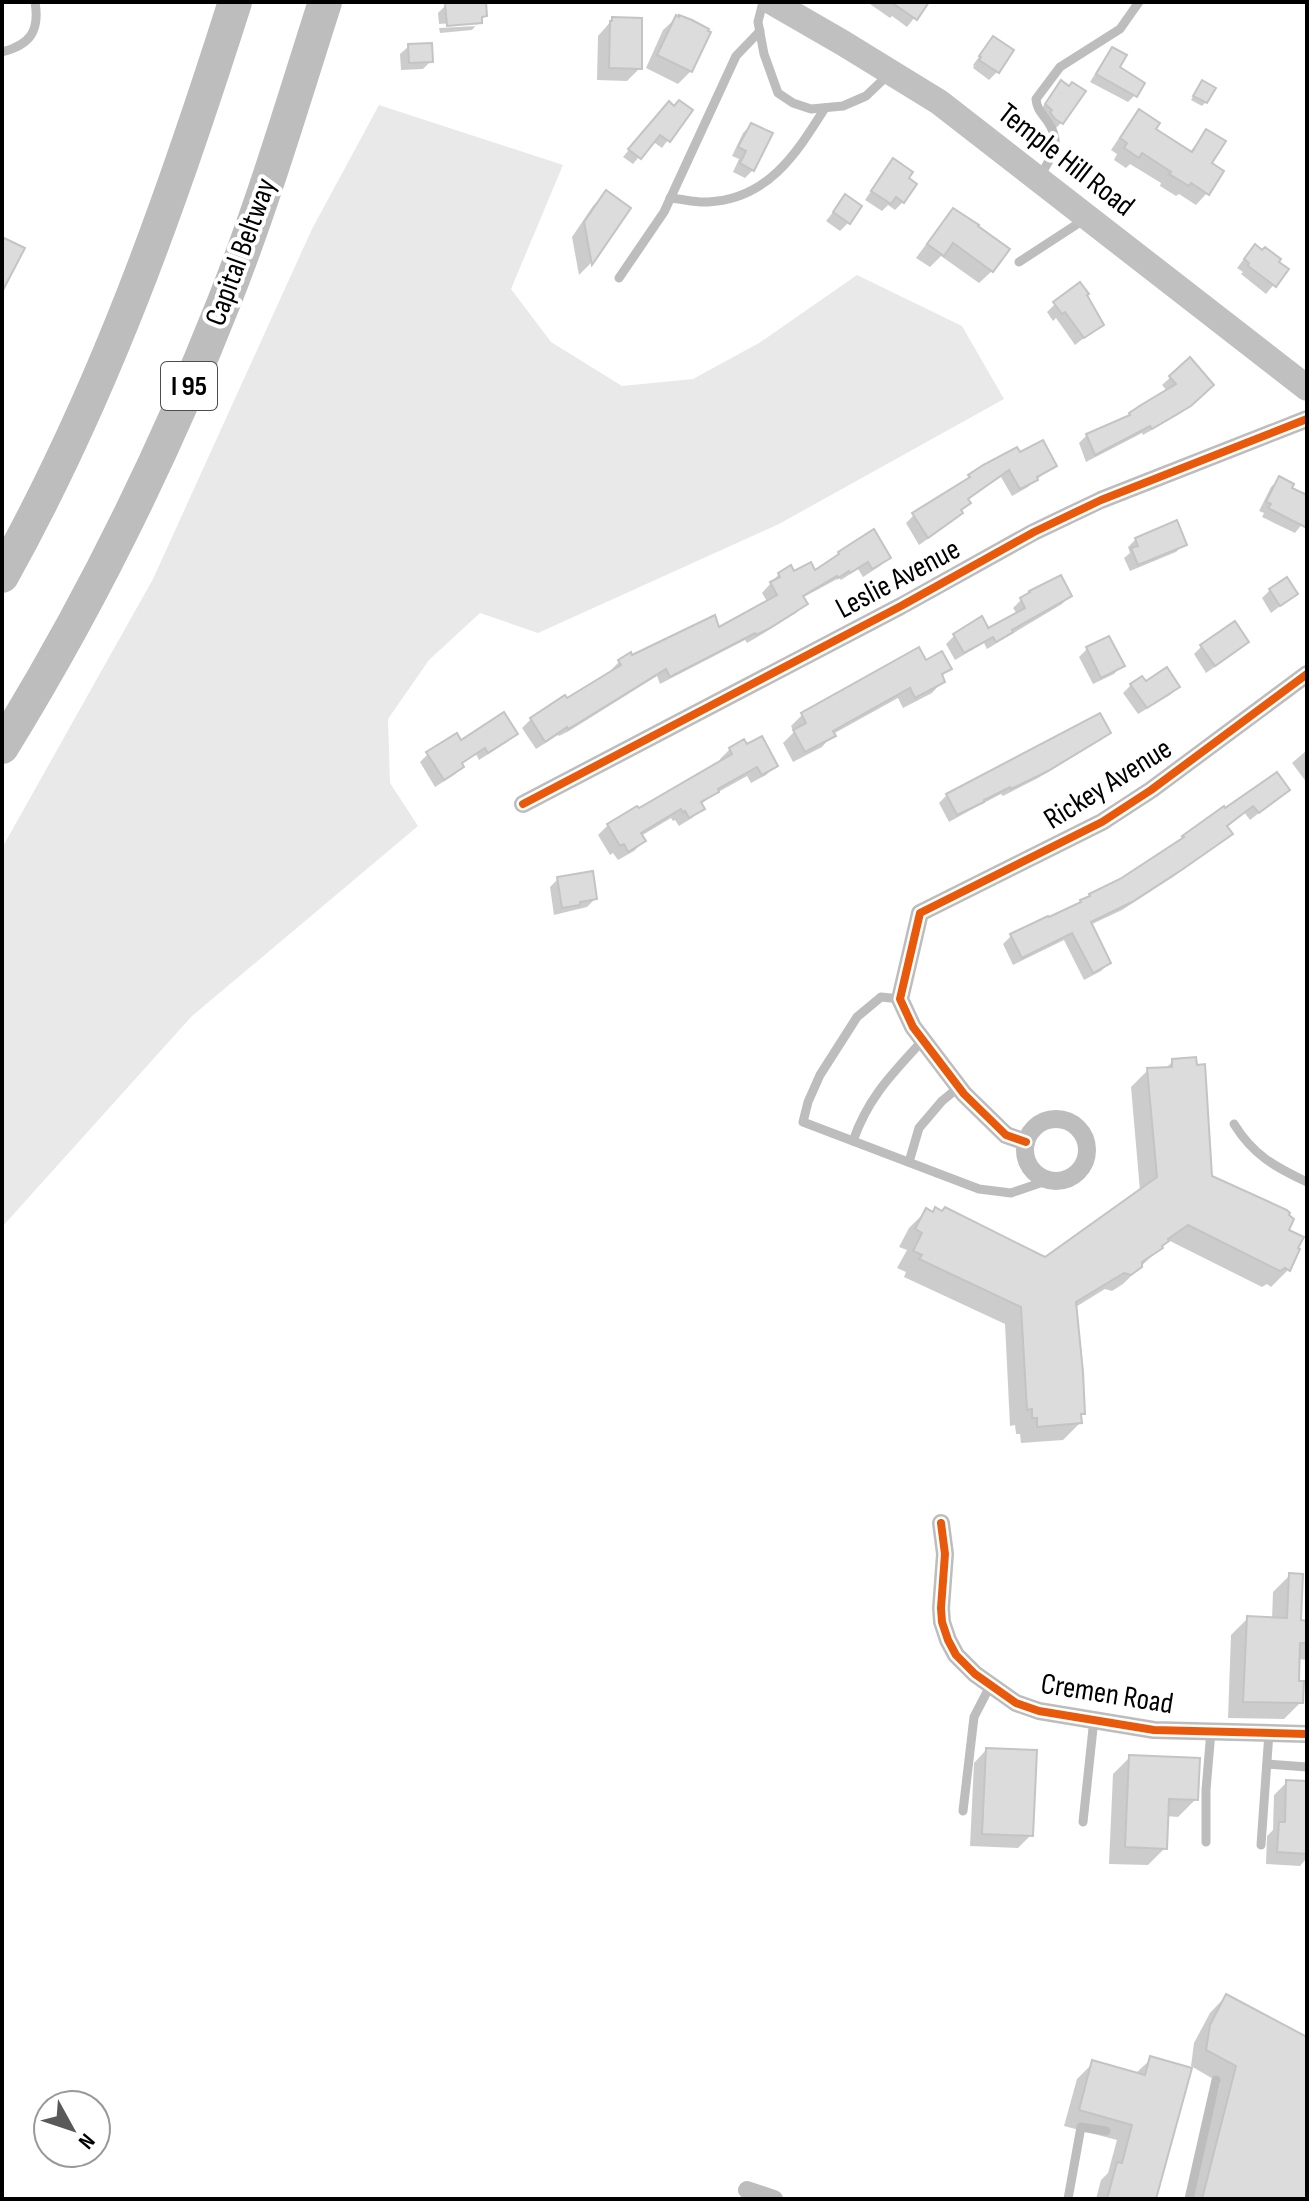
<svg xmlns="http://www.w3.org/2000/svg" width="1309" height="2201" font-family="'Sofia Sans Condensed',sans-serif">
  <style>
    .green { fill: #e9e9e9 }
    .shadow { fill: #0003 }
    .building { fill: #dcdcdc; stroke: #c4c4c4; stroke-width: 2 }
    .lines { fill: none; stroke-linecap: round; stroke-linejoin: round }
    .lane { stroke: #bdbdbd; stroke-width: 9 }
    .street { stroke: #bdbdbd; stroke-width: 18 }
    .secondary { stroke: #c0c0c0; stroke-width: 26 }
    .highway { stroke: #bdbdbd; stroke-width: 34 }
    .cycleway-casing { stroke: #fff; stroke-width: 13 }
    .cycleway { stroke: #e8590c; stroke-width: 8 }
    .labels { text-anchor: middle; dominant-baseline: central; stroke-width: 8; stroke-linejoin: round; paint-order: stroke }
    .shield { fill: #fff; stroke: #4c4c4c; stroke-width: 2 }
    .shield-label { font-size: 28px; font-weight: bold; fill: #000 }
    .street-label { font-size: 30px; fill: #000; stroke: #fff }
  </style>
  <rect width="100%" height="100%" fill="#fff"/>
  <path class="green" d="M379,105l184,60 -52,124 40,53 71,44 71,-7 66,-36 98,-68 105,51 42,73 -225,125 -241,109 -58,-20 -51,47 -41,59 2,64 28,43 -226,190 -190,211v-379l151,-269 159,-350z"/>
  <g class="shadow">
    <path d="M455,2h14l16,14 -5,5 -41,3 -1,-11 8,-8z"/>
    <path d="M867,2h60l-20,25 -15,-11 -2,2z"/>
    <path d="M676,18l15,53 -13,13 -32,-16 17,-38z"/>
    <path d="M613,19l27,49 -13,13 -30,-1 1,-44z"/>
    <path d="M480,21l-8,9 -32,3 -1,-5 37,-2z"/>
    <path d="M993,38l4,34 -8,8 -16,-12 1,-2 -1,-1z"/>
    <path d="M409,46l22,15 -8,8 -22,1 -1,-16z"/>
    <path d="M1113,49l4,19 18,27 -7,7 -38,-20 16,-26z"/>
    <path d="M1061,83l8,5 14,3 -22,32 -8,8 -15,-18z"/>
    <path d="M1199,86l7,16 -4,4 -11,-6z"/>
    <path d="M674,108l16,2 -28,38 -10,-7 -19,23 -10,-7 39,-47z"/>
    <path d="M1140,112l13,18 36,23 18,-21 2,32 -2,29 -11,12 -17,-11 -3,2 -16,-10 1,-3 -31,-19 -4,4 -12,-8 3,-6 -6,-4 18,-27z"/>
    <path d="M751,125l2,45 -8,8 -12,-6 6,-13 -7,-3 11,-23z"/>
    <path d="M894,161l9,41 -8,8 -7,-5 -6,6 -17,-11 21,-31z"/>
    <path d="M606,193l22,15 -38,56 -11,11 -7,-38 21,-31z"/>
    <path d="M845,197l3,26 -8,8 -14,-10z"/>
    <path d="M953,211l39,60 -13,12 -38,-27 -11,11 -14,-9 25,-34z"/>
    <path d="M1247,255l29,7 10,8 -20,24 -25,-20 2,-2 -6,-4z"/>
    <path d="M1055,304l47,20 -27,21 -19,-27 -3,3 -6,-9z"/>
    <path d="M1189,360l15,33 -23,20 -38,22 -1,-2 -56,29 -7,-19 8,-8 39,-16 42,-27 -6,-7z"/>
    <path d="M1019,455l35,10 -26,22 -16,9 -11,-19 -35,23 2,3 -15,18 -34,24 -13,-22 8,-8 47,-31 23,-18z"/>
    <path d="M1279,479l11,10 17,9v20l-12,15 -33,-16 2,-4 -5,-2 12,-24z"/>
    <path d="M1136,539l48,5 -8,8 -46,19 -6,-13 6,-5 -2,-6z"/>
    <path d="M839,553l50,5 -9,8 -17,11 -5,-8 -17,11 -2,-2 -37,20 3,6 -9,9 -37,23 -12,7 -2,-3 -85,44 -3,-8 -88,55 -10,5 -1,-1 -22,14 -14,-21 9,-9 35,-18 46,-28 -1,-3 8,-8 99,-32 50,-27 -6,-10 17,-19 35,-1z"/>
    <path d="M1287,580l9,14 -25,19 -9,-15 8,-8z"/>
    <path d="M1070,596l-8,8 -75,45 -3,-6 -29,17 -9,-16 9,-9 34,-6 28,-15 -4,-6 8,-8z"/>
    <path d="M1247,642l-8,8 -33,23 -12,-19 8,-8z"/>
    <path d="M1087,649l35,16 -8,9 -21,10 -14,-27z"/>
    <path d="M925,662l24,7 -8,8 2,4 -11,12 -29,15 -5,-10 -65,36 -11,13 -29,15 -10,-19 11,-11 -3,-6 11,-11z"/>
    <path d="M1146,684l32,3 -8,8 -32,19 -15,-21 8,-8z"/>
    <path d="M1109,732l-8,8 -63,38 -35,18 -2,-2 -23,12 -29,16 -10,-19 8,-8z"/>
    <path d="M515,734l-8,8 -28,18 -3,-6 -16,11 2,2 -8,8 -19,12 -15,-25 8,-8 32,-12z"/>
    <path d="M730,749l46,16 -10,10 -15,8 -4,-7 -34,19 -13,10 2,3 -10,10 -13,8 -4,-6 -2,1 -2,-3 -30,18 3,5 -10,10 -16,9 -5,-7 -3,2 -12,-20 10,-10 30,-14 84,-49 -2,-3z"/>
    <path d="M1307,750v33l-15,-20z"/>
    <path d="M1288,790l-38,30 -6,-8 -18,15 -4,14 -49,36 -51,33 -32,15 19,38 -8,8 -17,9 -20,-40 -51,25 -10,-21 8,-8 74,-36 5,-4 31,-16 55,-36 47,-35z"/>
    <path d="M558,879l37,20 -8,8 -33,8 -4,-28z"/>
    <path d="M1173,1061l37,116 76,54 12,19 -10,20 -17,17 -4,-3 -5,3 -92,-46 -11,8 -36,35 -11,7 -7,-2 -31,19 9,105 -3,3v7l-17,17 -42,3 -1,-9h-4l-1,-9 -5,1 -5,-102 -101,-47 2,-5 -9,-4 10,-18 -8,-3 10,-19 17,-17 119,48 95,-68 -9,-104 17,-17 17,-1z"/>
    <path d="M1290,1575l9,47 8,1v37l-9,-1 -1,24 4,19 -17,17 -56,-1 3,-83 17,-17 24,1 1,-27z"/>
    <path d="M986,1750l45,85 -13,13 -48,-2 4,-83z"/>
    <path d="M1130,1757l66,42 -18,18 -12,-1 -1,32 -17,17 -39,-1 4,-90z"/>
    <path d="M1287,1782l20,1v75l-7,8 -34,-2 1,-28 6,-6 1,-35z"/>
    <path d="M1226,1996l81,43v160h-116l29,-116 -29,-17 3,-23 16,-30z"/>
    <path d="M1151,2059l3,140h-58l5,-19 7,-7 9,-33 -53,-14 13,-47 16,-16 42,11z"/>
  </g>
  <g class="building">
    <path d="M486,2l1,14 -5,1v6l-35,3 -2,-23z"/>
    <path d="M891,2h38l-12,18z"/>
    <path d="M676,15l3,2v-2l13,5 17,9 -1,2 3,1 -19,40 -35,-17z"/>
    <path d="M612,17l30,1v51l-33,-1 1,-47h2z"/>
    <path d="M993,36l21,14 -15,23 -20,-13 2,-3 -2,-1z"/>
    <path d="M432,43l1,19 -24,1 -1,-19z"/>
    <path d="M1112,47l15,8 -7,12 25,16 -8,14 -41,-23z"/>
    <path d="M1061,80l8,6 3,-4 14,9 -23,33 -8,-5 -5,-7 2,-2 -7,-6z"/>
    <path d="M1202,80l14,8 -9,15 -14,-7z"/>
    <path d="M679,100l14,10 -23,32 -10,-7 -19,24 -13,-10 41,-48 5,5z"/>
    <path d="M1139,109l21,14 -4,6 36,23 14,-23 20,12 -14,22 12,8 -15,24 -18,-12 -2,3 -20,-12 2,-2 -29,-19 -3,5 -15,-10 3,-5 -7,-5z"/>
    <path d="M751,123l22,10 -19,38 -14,-8 6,-12 -8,-4z"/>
    <path d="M893,158l20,14 -4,6 8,6 -13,19 -8,-6 -5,7 -20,-13z"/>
    <path d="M606,190l25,18 -39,57 -8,-43z"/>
    <path d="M845,194l17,12 -12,18 -17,-12z"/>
    <path d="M953,208l26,17 -1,1 32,23 -17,23 -40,-29 -9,13 -17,-12z"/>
    <path d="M2,237l23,11 -23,44z"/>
    <path d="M1255,244l7,6 3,-3 16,12 -2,3 10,7 -13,18 -28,-21 1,-3 -5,-4z"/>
    <path d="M1080,282l9,12 -2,1 17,30 -20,13 -19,-26 -3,2 -9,-12z"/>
    <path d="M1190,357l24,28 -23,21 -39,23 -2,-3 -55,29 -9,-21 44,-19 -1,-2 12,-8 35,-21 -7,-8z"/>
    <path d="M1043,440l14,26 -20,11 1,3 -18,9 -11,-19 -41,29 3,4 -10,7 2,3 -35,25 -16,-25 58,-36 -2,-2 15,-10 34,-18 3,5z"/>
    <path d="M1279,476l15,8 -2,4 15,7v33l-39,-20 3,-4 -5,-2z"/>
    <path d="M1177,520l10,25 -49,20 -7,-17 7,-2 -3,-8z"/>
    <path d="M874,529l17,29 -19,11 -4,-7 -18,11 -1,-2 -11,7 -1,-2 -34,20 5,8 -38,24 -14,7 -1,-2 -85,44 -4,-8 -86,53 -12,7 -1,-2 -22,15 -15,-24 35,-23 2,3 54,-33 -3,-5 13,-8 1,3 83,-40 4,12 58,-32 -7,-13 10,-5 -2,-4 13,-8 3,6 17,-9 4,8 24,-16 -1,-2z"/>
    <path d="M1061,575l11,21 -60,34 1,2 -17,10 -3,-5 -29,16 -11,-19 29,-18 7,13 -1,-1 37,-20 -5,-10 10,-6 -1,-1z"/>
    <path d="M1287,577l11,17 -18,12 -11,-17z"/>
    <path d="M1235,621l14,21 -34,24 -15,-21z"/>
    <path d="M1109,636l16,30 -24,12 -15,-31z"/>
    <path d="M919,647l7,13 16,-9 10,18 -10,5 3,8 -30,16 -5,-10 -77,43 3,5 -31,16 -12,-22 13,-7 -5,-10z"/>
    <path d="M1167,667l13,20 -33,21 -17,-24 12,-8 4,5z"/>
    <path d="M504,712l14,22 -30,19 -3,-5 -23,15 2,4 -20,13 -18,-28 31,-19 4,7z"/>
    <path d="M1100,713l11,20 -63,38 -37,18 -1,-2 -26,13v2l-27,13 -11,-21z"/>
    <path d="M762,736l16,30 -16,9 -5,-8 -39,22 1,3 -18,10 4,7 -16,9 -4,-7 -2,2 -2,-4 -40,24 5,8 -18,11 -4,-8 -4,2 -13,-22 30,-18 2,2 93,-54 -3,-6 15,-9 3,5z"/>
    <path d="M1277,772l13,18 -31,23 -6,-7 -26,20 6,8 -50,35 -51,33 -41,20 20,41 -18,10 -21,-40 -50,25 -12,-24 38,-18 1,1 32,-15 -1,-2 10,-4 -1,-2 31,-15 64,-42 -2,-1 42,-30 1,2z"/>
    <path d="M593,871l4,28 -17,3v3l-18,3 -5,-31z"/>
    <path d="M1196,1057l1,8 8,-1 7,112 75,34 3,3 -1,2 5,4 -5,11 15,7 -6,11 2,1 -10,22 -5,-3 -5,3 -92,-46 -20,14 1,2 -7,5 1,2 -21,14v5l-11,8 -7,-2 -48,29 7,70 2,42h-4l1,9 -45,4v-9h-5v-9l-5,1 -6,-103 -102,-48 3,-4 -9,-4 9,-18 -7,-4 11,-21 7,4 2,-5 7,4 3,-4 100,50 112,-80 -10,-109 25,-1v-8z"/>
    <path d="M1289,1573l14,1 -2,46 6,1v22h-7l-1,38h5l-1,22 -60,-1 4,-86 40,2z"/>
    <path d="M986,1748l51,2 -4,86 -51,-2z"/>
    <path d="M1129,1755l71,3 -2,42 -29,-1 -2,50 -42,-2z"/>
    <path d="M1286,1780l21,1v73l-30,-2 2,-30h6z"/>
    <path d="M1226,1994l81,43v162h-105l34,-133 -30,-16 4,-25z"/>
    <path d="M1150,2056l42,12 -36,131h-49l10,-37 5,1 10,-38 -53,-15 13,-50 53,15z"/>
  </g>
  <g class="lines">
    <g class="lane">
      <path d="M763,2l-5,20 6,32 14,39 15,10 18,6 32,-3 23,-10 22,-21"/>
      <path d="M2,52c28,-7 38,-21 33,-50"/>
      <path d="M1040,176c12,-21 23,-31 8,-54 -6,-9 -11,-12 -12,-23l24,-32 60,-38 19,-27"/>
      <path d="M670,198c13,1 26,5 38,4 60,-3 88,-48 117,-94"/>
      <path d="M1019,262l66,-43"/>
      <path d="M619,278l45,-66 72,-156 24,-25"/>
      <path d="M900,999l-19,-2 -24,20 -37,58 -12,27 -5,20 176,67 32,4 38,-13"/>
      <path d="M1234,1124c19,31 41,43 73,58"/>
      <path d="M853,1141c15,-44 40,-68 70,-101"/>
      <path d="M909,1162l10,-34 23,-27 17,-14"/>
      <path d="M1267,1764l40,3"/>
      <path d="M963,1811l11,-94 16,-31"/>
      <path d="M1083,1822l11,-103"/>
      <path d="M1206,1842v-52l5,-59"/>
      <path d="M1261,1845l8,-112"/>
      <path d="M1068,2199l13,-72 25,4"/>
      <path d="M1189,2199l27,-119"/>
    </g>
    <g class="street">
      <path d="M523,804l378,-198 133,-74 67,-32 206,-81"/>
      <circle cx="1056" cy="1150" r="31"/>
      <path d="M1026,1142l-20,-7 -42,-41 -51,-67 -13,-28 20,-86 182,-91 49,-32 156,-116"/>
      <path d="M941,1523l4,31 -4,54 1,14 6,18 8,15 19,19 41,29 23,8 115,19 153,4"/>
      <path d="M747,2190l27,9"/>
    </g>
    <path class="secondary" d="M772,2l71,41 96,59 368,286"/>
    <g class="highway">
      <path d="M2,576c102,-183 170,-376 233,-574"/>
      <path d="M2,747c87,-141 161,-291 222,-445 39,-98 69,-200 101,-300"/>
    </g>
    <g class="cycleway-casing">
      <g id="cycleway">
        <path d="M523,804l378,-198 133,-74 67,-32 206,-81"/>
        <path d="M1026,1142l-20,-7 -42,-41 -51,-67 -13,-28 20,-86 182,-91 49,-32 156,-116"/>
        <path d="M941,1523l4,31 -4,54 1,14 6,18 8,15 19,19 41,29 23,8 115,19 153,4"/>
      </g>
    </g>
    <use href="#cycleway" class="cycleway"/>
  </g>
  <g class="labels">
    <rect class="shield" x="161" y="362" width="56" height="48" rx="6"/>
    <g class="shield-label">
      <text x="189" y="386">I 95</text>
    </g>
    <g class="street-label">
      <text transform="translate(1066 160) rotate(38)">Temple Hill Road</text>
      <text transform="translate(241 252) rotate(-70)">Capital Beltway</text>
      <text transform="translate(898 579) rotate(-28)">Leslie Avenue</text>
      <text transform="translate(1108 784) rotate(-32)">Rickey Avenue</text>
      <text transform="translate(1107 1694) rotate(9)">Cremen Road</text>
    </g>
  </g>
  <rect width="1309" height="2201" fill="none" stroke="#000000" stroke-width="8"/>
  <g transform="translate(72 2129) rotate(130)"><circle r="38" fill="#ffffff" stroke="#999999" stroke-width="2"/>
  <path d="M0-6L14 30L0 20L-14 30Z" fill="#595959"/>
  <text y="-12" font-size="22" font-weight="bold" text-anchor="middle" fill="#000000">N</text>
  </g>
</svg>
